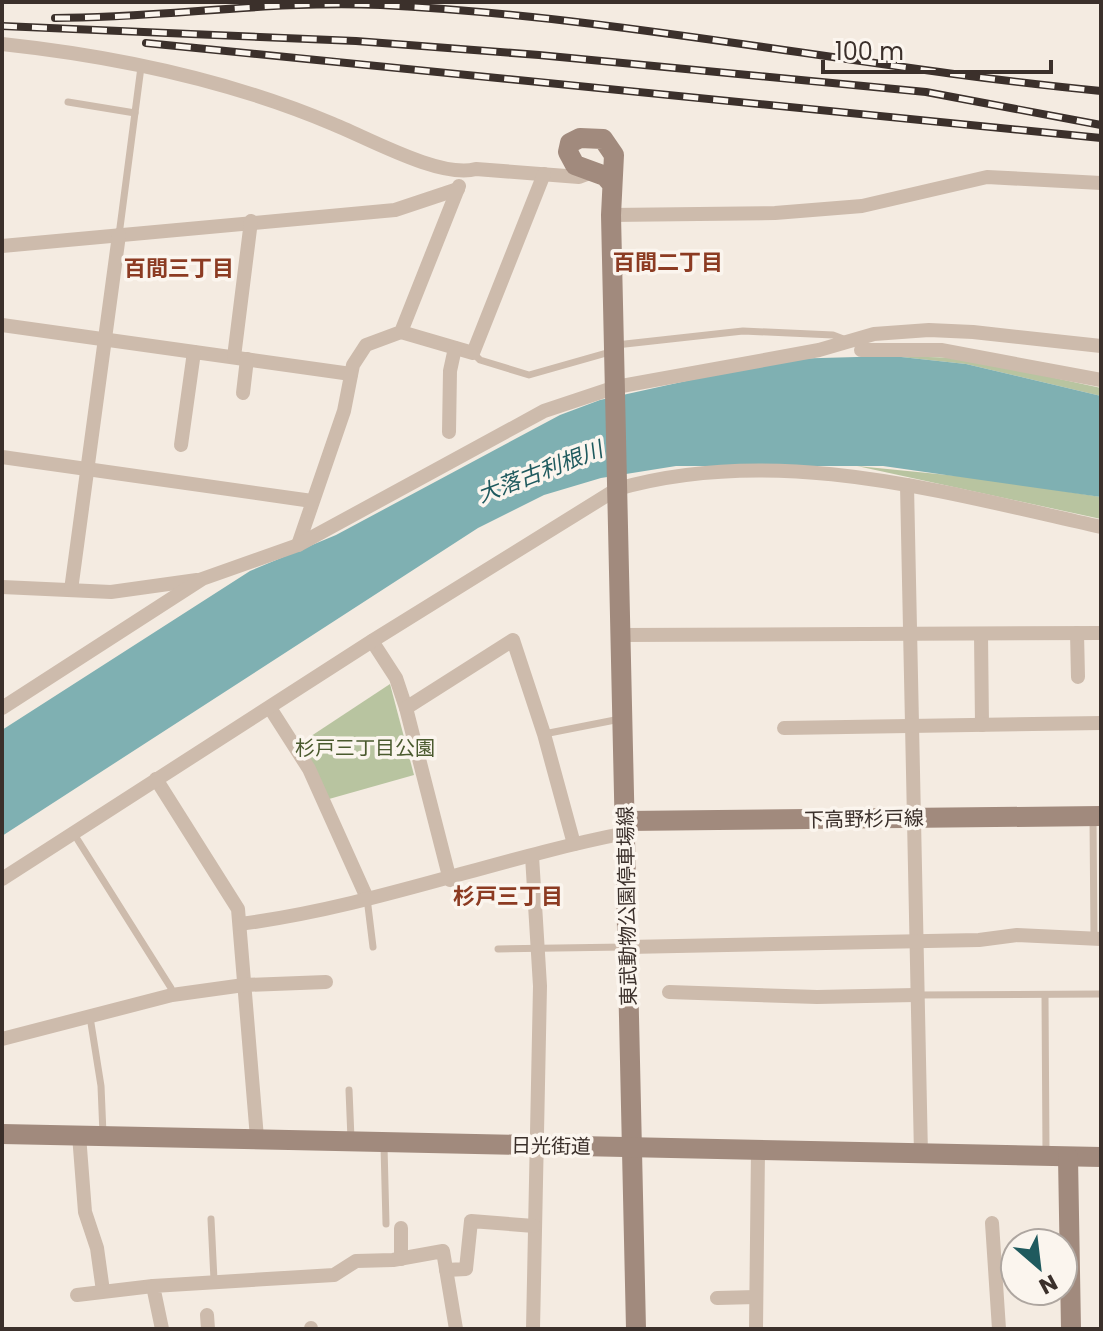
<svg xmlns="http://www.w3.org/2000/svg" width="1103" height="1331" font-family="Poppins,'Noto Sans JP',sans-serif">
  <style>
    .green { fill: #b8c4a0 }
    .water { fill: #7fb0b2 }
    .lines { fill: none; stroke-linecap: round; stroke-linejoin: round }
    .lane { stroke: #cdbbac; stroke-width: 7 }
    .street { stroke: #cdbbac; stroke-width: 14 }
    .secondary { stroke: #a18a7d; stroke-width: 20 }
    .rail-casing { stroke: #3b302b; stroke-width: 8 }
    .rail { stroke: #fbf5ee; stroke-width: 5; stroke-dasharray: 15; stroke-linecap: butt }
    .labels { text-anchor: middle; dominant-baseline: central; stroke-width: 7; stroke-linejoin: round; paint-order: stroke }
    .park-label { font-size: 20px; fill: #4a5a2e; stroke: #fbf5ee }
    .street-label { font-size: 20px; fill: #3b302b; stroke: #fbf5ee }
    .neighbourhood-label { font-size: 22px; font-weight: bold; fill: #8c3b22; stroke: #fbf5ee }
    .water-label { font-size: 22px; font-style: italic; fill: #1f5a5e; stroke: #fbf5ee }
  </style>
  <rect width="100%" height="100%" fill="#f4ebe1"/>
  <g class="green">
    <path d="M892,356l72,2 137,30v8l-135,-32z"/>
    <path d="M857,466l131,13 113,18v22z"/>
    <path d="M390,684l24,91 -85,24 -30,-55z"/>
  </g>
  <path class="water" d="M892,356l74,8 135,32v101l-218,-31h-207l-75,12 -57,17 -66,33 -476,308v-106l248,-159 86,-36 224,-120 40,-15 186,-41z"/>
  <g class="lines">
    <g class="lane">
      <path d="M68,102l67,11"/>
      <path d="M119,235l22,-168"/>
      <path d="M616,345l127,-14 90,4 13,5"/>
      <path d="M473,353l7,7 49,15 81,-23"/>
      <path d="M544,734l76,-15"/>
      <path d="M1093,818l1,120"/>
      <path d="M74,834l97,154 1,7"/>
      <path d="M367,898l6,49"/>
      <path d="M498,949l126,-2"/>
      <path d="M917,995l184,-1"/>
      <path d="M1045,995l1,158"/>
      <path d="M90,1017l11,69 2,48"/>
      <path d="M349,1090l2,49"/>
      <path d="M384,1146l2,78"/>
      <path d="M211,1219l3,61"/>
    </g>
    <g class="street">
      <path d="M2,44c112,12 227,36 331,80 35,14 108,55 143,45l103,8 16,-6"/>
      <path d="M611,215l164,-2 87,-7 125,-29 114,6"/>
      <path d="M2,246l393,-36 63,-21"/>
      <path d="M2,325l349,49"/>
      <path d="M401,332l72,21 71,-179"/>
      <path d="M861,350h80l160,30"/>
      <path d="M234,357l17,-136"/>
      <path d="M243,393l4,-34"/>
      <path d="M449,432l1,-61 5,-23"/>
      <path d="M181,445l13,-93"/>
      <path d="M2,457l310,44"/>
      <path d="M907,485l14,670"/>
      <path d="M298,545l46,-134 9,-46 13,-20 35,-13 58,-146"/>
      <path d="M2,587l109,5 86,-12"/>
      <path d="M71,590l48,-355"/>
      <path d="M1077,633l1,44"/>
      <path d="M981,634l1,91"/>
      <path d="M620,635l481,-2"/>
      <path d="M372,641l24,37 10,30 44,172"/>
      <path d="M2,708l200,-129 96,-34 246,-134 72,-24 203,-37 55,-16 55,-4 44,2 128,14"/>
      <path d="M270,708l39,61 58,129"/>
      <path d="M406,708l107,-68 31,94 30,110"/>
      <path d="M784,728l317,-5"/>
      <path d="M156,779l82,130 19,229"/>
      <path d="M532,856l8,130 -7,343"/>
      <path d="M2,879l370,-238 245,-152c160,-46 326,3 484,38"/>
      <path d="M240,924c132,-17 257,-66 386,-91"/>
      <path d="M628,947l351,-7 38,-5 84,4"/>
      <path d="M669,992l148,5 98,-2"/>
      <path d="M2,1039l170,-44 72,-10 82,-3"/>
      <path d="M79,1135l6,77 12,36 6,43"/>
      <path d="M992,1223l7,106"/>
      <path d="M401,1259v-31"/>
      <path d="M446,1270l20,-1 5,-48 63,5"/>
      <path d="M77,1295l76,-9"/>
      <path d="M717,1298l39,-1"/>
      <path d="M207,1315l1,14"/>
      <path d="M311,1328v1"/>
      <path d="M162,1329l-9,-43 181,-11 22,-14 37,-1 50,-9 13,78"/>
      <path d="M756,1329l2,-179"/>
    </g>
    <g class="secondary">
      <path d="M611,183l-6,-7 -30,-11 -7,-13 2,-9 10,-5 23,1 11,16 -3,60 25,1114"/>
      <path d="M626,821l475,-5"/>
      <path d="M2,1134l1099,23"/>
      <path d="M1068,1157l3,172"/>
    </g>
    <g class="rail-casing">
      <g id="rail">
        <path d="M55,18c109,0 217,-18 326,-13 242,12 479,63 720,86"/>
        <path d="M2,26l354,15 183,14 387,37 175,33"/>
        <path d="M146,43l955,95"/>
      </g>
    </g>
    <use href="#rail" class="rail"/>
  </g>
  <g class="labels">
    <g class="park-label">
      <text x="365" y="748">杉戸三丁目公園</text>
    </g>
    <g class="street-label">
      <text transform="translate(864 819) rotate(-1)">下高野杉戸線</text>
      <text transform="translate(627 906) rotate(-91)">東武動物公園停車場線</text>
      <text transform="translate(551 1146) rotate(1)">日光街道</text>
    </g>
    <g class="neighbourhood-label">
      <text x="668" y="262">百間二丁目</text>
      <text x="179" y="268">百間三丁目</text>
      <text x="508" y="896">杉戸三丁目</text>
    </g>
    <g class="water-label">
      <text transform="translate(540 472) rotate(-21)">大落古利根川</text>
    </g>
  </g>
  <rect width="1103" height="1331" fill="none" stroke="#3b302b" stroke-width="8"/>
  <g transform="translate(1039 1267) rotate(152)"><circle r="38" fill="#fbf5ee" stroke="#aea6a0" stroke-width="2"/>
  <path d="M0-6L14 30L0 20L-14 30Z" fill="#1f5a5e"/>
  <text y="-12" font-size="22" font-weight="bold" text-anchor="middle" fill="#3b302b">N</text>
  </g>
  <path d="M823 60v12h228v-12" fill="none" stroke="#3b302b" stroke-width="4"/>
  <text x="835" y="60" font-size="24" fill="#3b302b" stroke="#fbf5ee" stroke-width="6" paint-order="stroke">100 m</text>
</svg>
